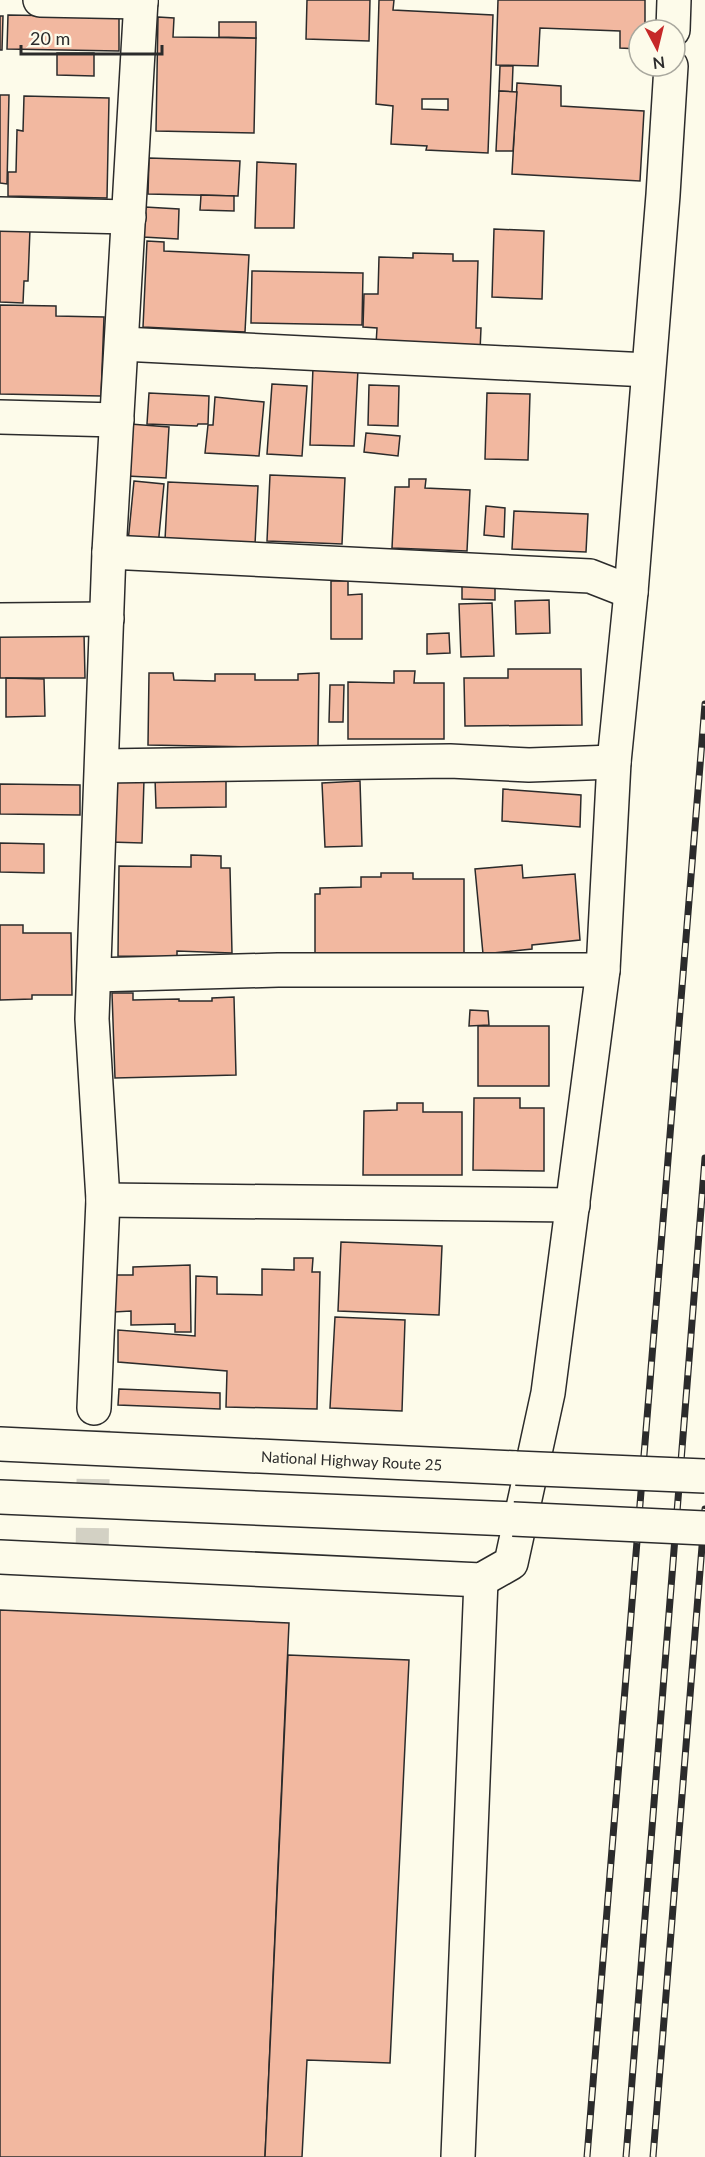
<svg xmlns="http://www.w3.org/2000/svg" width="705" height="2157" font-family="Lato,sans-serif">
  <style>
    .building { fill: #f2b8a0; stroke: #2b2b2b; stroke-width: 1.5; fill-rule: evenodd }
    .lines { fill: none; stroke-linecap: round; stroke-linejoin: round }
    .street-tunnel { stroke: #d3d1c4; stroke-width: 33; stroke-dasharray: 33 16; stroke-linecap: butt }
    .street-casing { stroke: #2b2b2b; stroke-width: 36 }
    .highway-casing { stroke: #2b2b2b; stroke-width: 36 }
    .street { stroke: #fdfbea; stroke-width: 33 }
    .highway { stroke: #fdfbea; stroke-width: 33 }
    .rail-casing { stroke: #2b2b2b; stroke-width: 7 }
    .rail { stroke: #fdfbea; stroke-width: 4.5; stroke-dasharray: 14; stroke-linecap: butt }
    .highway-bridge-casing { stroke: #2b2b2b; stroke-width: 36; stroke-linecap: butt }
    .highway-bridge { stroke: #fdfbea; stroke-width: 33 }
    .labels { text-anchor: middle; dominant-baseline: central; stroke-width: 4.5; stroke-linejoin: round; paint-order: stroke }
    .street-label { font-size: 15px; fill: #2b2b2b; stroke: #fdfbea }
  </style>
  <rect width="100%" height="100%" fill="#fdfbea"/>
  <g class="building">
    <path d="M307,0h63l-1,41 -63,-2z"/>
    <path d="M379,0h15l-1,10 100,5 -5,138 -62,-3 1,-4 -36,-2 2,-38 -17,-2zM422,99h26v11l-26,-1z"/>
    <path d="M498,0h147v30h-6v19l-19,-1v-17l-80,-3 -2,38 -42,-1z"/>
    <path d="M8,15l111,2v34l-112,-2z"/>
    <path d="M0,16h3l-1,34h-2z"/>
    <path d="M158,17l16,1 -1,19 83,1 -2,95 -98,-2z"/>
    <path d="M219,22h37v16l-37,-1z"/>
    <path d="M57,53h37v23l-37,-1z"/>
    <path d="M500,66h13l-1,26 -13,-1z"/>
    <path d="M517,83l44,3v20l83,5 -4,70 -128,-7z"/>
    <path d="M499,91l18,1 -4,59h-17z"/>
    <path d="M0,95h9l-2,89 -7,-1z"/>
    <path d="M24,96l85,2 -2,100 -99,-2v-24h8l1,-42 6,1z"/>
    <path d="M149,158l91,3 -2,35 -90,-2z"/>
    <path d="M257,162l39,2 -2,64h-39z"/>
    <path d="M201,195l33,1v15l-34,-1z"/>
    <path d="M145,207l34,2 -1,30 -35,-2z"/>
    <path d="M0,228l30,1 -2,52h-4l-1,22 -23,-1z"/>
    <path d="M494,229l50,2 -2,68 -50,-2z"/>
    <path d="M147,241l17,1v9l85,4 -4,77 -102,-5z"/>
    <path d="M413,253l40,1v7h25l-2,67h5l-1,23 -104,-6 1,-17 -14,-1 1,-33h14l1,-37 34,1z"/>
    <path d="M252,271l111,2 -1,52 -111,-2z"/>
    <path d="M0,305l56,1v10l48,1 -3,79 -101,-2z"/>
    <path d="M313,367l45,2 -4,77 -44,-1z"/>
    <path d="M272,384l35,2 -5,70 -35,-2z"/>
    <path d="M369,385l30,1 -1,40 -30,-1z"/>
    <path d="M149,393l60,3 -1,28h-10l-1,2 -50,-2z"/>
    <path d="M487,393l43,1 -2,66 -43,-1z"/>
    <path d="M215,397l49,5 -5,54 -54,-3 3,-28h5z"/>
    <path d="M130,424l39,3 -3,51 -39,-2z"/>
    <path d="M366,433l34,3 -2,20 -34,-4z"/>
    <path d="M270,475l75,3 -3,66 -75,-3z"/>
    <path d="M409,479h17l-1,9 45,2 -3,61 -75,-3 3,-61h14z"/>
    <path d="M134,481l30,3 -6,62 -30,-4z"/>
    <path d="M168,482l90,4 -3,58 -90,-4z"/>
    <path d="M486,506l19,2 -1,29 -20,-2z"/>
    <path d="M514,511l74,3 -2,38 -74,-3z"/>
    <path d="M331,581h17v14l14,-1v45h-31z"/>
    <path d="M462,583h33v17l-33,-1z"/>
    <path d="M549,600l1,33 -34,1 -1,-33z"/>
    <path d="M492,603l2,53 -33,1 -2,-53z"/>
    <path d="M84,633l1,45h-85v-44z"/>
    <path d="M449,633l1,20 -23,1v-20z"/>
    <path d="M508,669h73l1,56 -117,1 -1,-48h44z"/>
    <path d="M394,671h21l-1,12h30v56h-96v-57l46,1z"/>
    <path d="M149,673h24l1,7 41,1v-7h40v6h43v-6l21,-1 -1,75 -170,-3z"/>
    <path d="M6,678l38,1 1,37 -39,1z"/>
    <path d="M330,685h14l-1,37h-14z"/>
    <path d="M155,778h71v29l-70,1z"/>
    <path d="M111,780h33l-2,63 -32,-1z"/>
    <path d="M360,781l2,65 -37,1 -3,-64z"/>
    <path d="M0,784l80,1v30l-80,-1z"/>
    <path d="M503,789l78,6 -1,32 -78,-6z"/>
    <path d="M0,843l44,1v29l-44,-1z"/>
    <path d="M191,855l30,1v12h9l2,85 -55,-2v6l-59,-1 1,-90 72,1z"/>
    <path d="M522,865l1,13 52,-4 5,66 -48,5v4l-49,5 -8,-85z"/>
    <path d="M381,873h32v6h51v74l-149,1v-60h5v-6l41,-1v-10h20z"/>
    <path d="M0,925h23v8h48l1,62h-40v4l-32,1z"/>
    <path d="M112,993h21v7l46,-1v2h33v-3l22,-1 2,78 -121,3z"/>
    <path d="M470,1010l18,1 1,14 -20,1z"/>
    <rect x="478" y="1026" width="71" height="60"/>
    <path d="M474,1098h46v10h24v63l-71,-1z"/>
    <path d="M397,1103h26v9h39v63h-99l1,-64 33,-1z"/>
    <path d="M341,1242l101,4 -3,69 -101,-4z"/>
    <path d="M294,1258h19l-1,14h8l-3,137 -91,-2 1,-36 -109,-9v-32l77,6 1,-60 21,1v17l45,1v-26l32,1z"/>
    <path d="M190,1265l1,67h-16v-8l-44,1v-14l-17,1 -1,-37h20v-8z"/>
    <path d="M335,1317l70,3 -3,91 -72,-3z"/>
    <path d="M119,1389l101,4v16l-102,-4z"/>
    <path d="M0,1610l289,13 -24,534h-265z"/>
    <path d="M288,1655l121,5 -19,403 -83,-3 -5,97h-37z"/>
  </g>
  <g class="lines">
    <path class="street-tunnel" d="M92,1561l2,-153"/>
    <g class="street-casing">
      <g id="street">
        <path d="M40,0l101,2"/>
        <path d="M673,30l1,-30"/>
        <path d="M0,214l129,3"/>
        <path d="M122,344l526,26"/>
        <path d="M0,417l117,3"/>
        <path d="M109,552l481,24 41,16"/>
        <path d="M0,620l107,-1"/>
        <path d="M103,766l347,-5 79,4 85,-3"/>
        <path d="M94,975l184,-5h325"/>
        <path d="M103,1200l470,5"/>
        <path d="M94,1408l9,-208 -11,-181 17,-467 32,-552"/>
        <path d="M0,1557l481,23 30,-17 37,-170 55,-423 11,-208 17,-170 32,-397 8,-129"/>
        <path d="M458,2157l23,-577"/>
      </g>
    </g>
    <g class="highway-casing">
      <g id="highway">
        <path id="s1" d="M0,1444l516,24"/>
        <path d="M0,1497l513,22"/>
      </g>
    </g>
    <use href="#street" class="street"/>
    <use href="#highway" class="highway"/>
    <g class="rail-casing">
      <g id="rail">
        <path d="M587,2157l118,-1453"/>
        <path d="M626,2157l79,-999"/>
        <path d="M653,2157l52,-648"/>
      </g>
    </g>
    <use href="#rail" class="rail"/>
    <g class="highway-bridge-casing">
      <g id="highway-bridge">
        <path d="M516,1468l189,8"/>
        <path d="M513,1519l192,9"/>
      </g>
    </g>
    <use href="#highway-bridge" class="highway-bridge"/>
  </g>
  <g class="labels">
    <g class="street-label">
      <text stroke="none"><textPath href="#s1" startOffset="352">National Highway Route 25</textPath></text>
    </g>
  </g>
  <g transform="translate(657 48) rotate(173)"><circle r="28" fill="#fdfbea" stroke="#a9a89e" stroke-width="1.5"/>
  <path d="M0-4.5L10 22L0 15L-10 22Z" fill="#c62828"/>
  <text y="-9" font-size="16" font-weight="bold" text-anchor="middle" fill="#2b2b2b">N</text>
  </g>
  <path d="M21 45v9h141v-9" fill="none" stroke="#2b2b2b" stroke-width="3"/>
  <text x="30" y="45" font-size="18" fill="#2b2b2b" stroke="#fdfbea" stroke-width="4.5" paint-order="stroke">20 m</text>
</svg>
